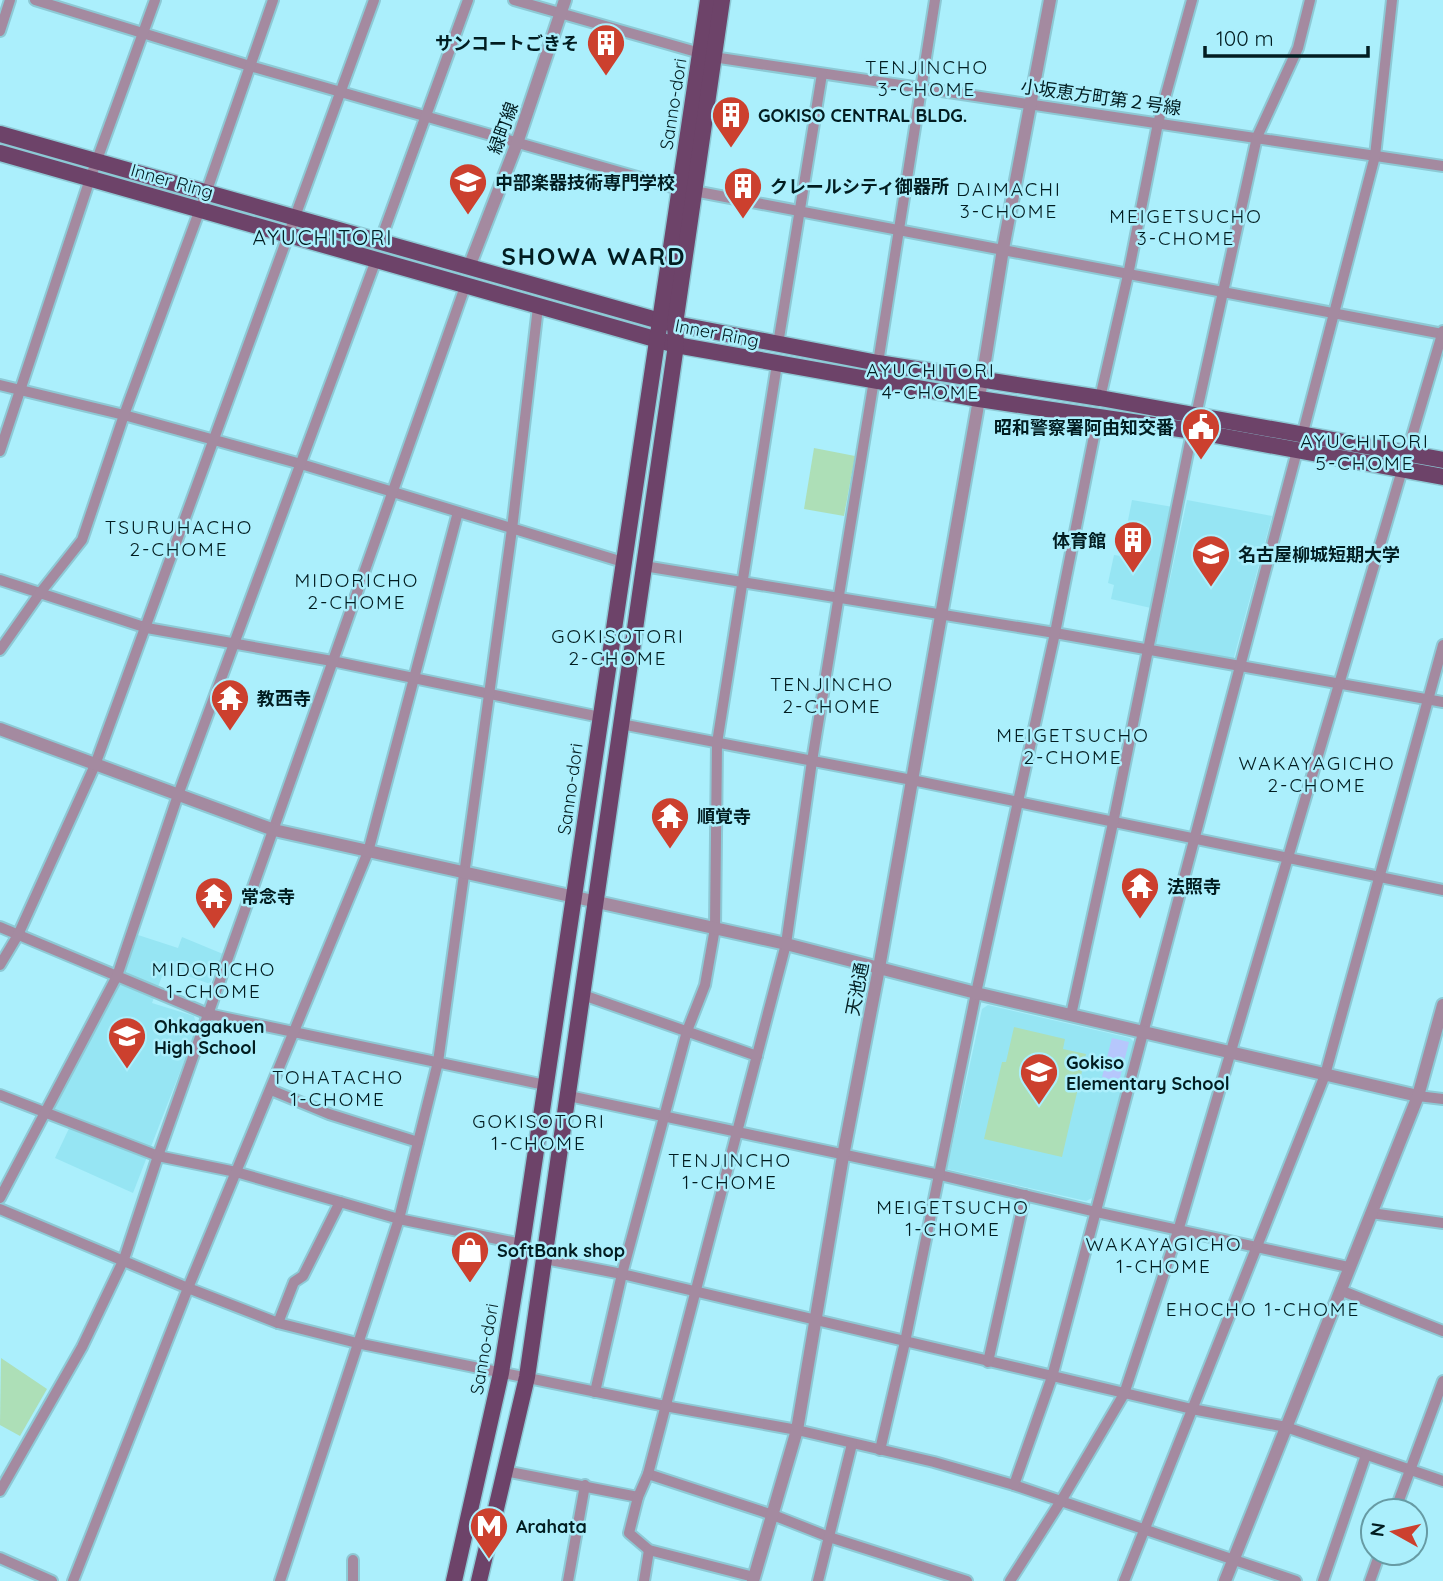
<svg xmlns="http://www.w3.org/2000/svg" width="1443" height="1581" font-family="Quicksand,'Noto Sans JP',sans-serif">
  <style>
    .built { fill: #96e5f3 }
    .green { fill: #addfb7 }
    .water { fill: #b6c7fc }
    .lines { fill: none; stroke-linecap: round; stroke-linejoin: round }
    .minor-casing { stroke: #8dc9d5; stroke-width: 14 }
    .tertiary-casing { stroke: #8dc9d5; stroke-width: 16 }
    .primary-casing { stroke: #8dc9d5; stroke-width: 19 }
    .minor { stroke: #a48aa0; stroke-width: 10 }
    .tertiary { stroke: #a48aa0; stroke-width: 12 }
    .primary { stroke: #6d4369; stroke-width: 16 }
    .labels { text-anchor: middle; dominant-baseline: central; stroke-width: 5; stroke-linejoin: round; paint-order: stroke }
    .poi-label { font-size: 18px; font-weight: bold; fill: #021d21; stroke: #abeffc; text-anchor: start }
    .street-label { font-size: 18px; fill: #021d21; stroke: #abeffc }
    .neighbourhood-label { font-size: 19px; letter-spacing: 2px; fill: #021d21; stroke: #abeffc }
    .quarter-label { font-size: 21px; letter-spacing: 2px; fill: #021d21; stroke: #abeffc }
    .district-label { font-size: 24px; font-weight: bold; letter-spacing: 2px; fill: #021d21; stroke: #abeffc }
  </style>
  <rect width="100%" height="100%" fill="#abeffc"/>
  <g class="built">
    <path d="M1132,500l41,7 -22,101 -40,-9 3,-14 -6,-2 6,-28 7,1z"/>
    <path d="M1187,500l85,16 -39,145 -74,-13 -3,-3z"/>
    <path d="M135,934l43,14 4,-11 41,17 -13,30 -45,-16 -13,35 42,13 3,12 -64,165 -78,-35 18,-38 -21,-8 65,-127z"/>
    <path d="M988,1005l142,33 4,4 -42,156 -6,3 -139,-32 35,-160z"/>
  </g>
  <g class="green">
    <path d="M814,448l41,8 -11,60 -40,-7z"/>
    <path d="M1014,1027l51,12 -2,10 23,5 -24,103 -78,-18 18,-77h4z"/>
    <path d="M1,1358l46,31 -27,47 -20,-11z"/>
  </g>
  <path class="water" d="M1112,1038l17,4 -10,40 -17,-5z"/>
  <g class="lines">
    <g class="minor-casing">
      <g id="minor">
        <path d="M35,0l215,66 429,123"/>
        <path d="M514,0l186,53"/>
        <path d="M0,31l10,-31"/>
        <path d="M713,57l730,109"/>
        <path d="M694,191l749,143"/>
        <path d="M380,242l88,-242"/>
        <path d="M778,344l44,-270"/>
        <path d="M878,363l57,-363"/>
        <path d="M0,385l124,30 177,49 322,98"/>
        <path d="M1100,398l28,-123 30,-152 34,-123"/>
        <path d="M1302,436l73,-280 17,-156"/>
        <path d="M0,451l90,-272 65,-179"/>
        <path d="M644,566l411,67 388,69"/>
        <path d="M0,580l147,48 185,33 268,56"/>
        <path d="M0,650l40,-57 42,-53 42,-125 82,-222 67,-193"/>
        <path d="M621,724l291,56 531,110"/>
        <path d="M0,927l208,87 337,71"/>
        <path d="M0,965l18,-30 77,-170 279,-765"/>
        <path d="M583,995l174,61"/>
        <path d="M1071,1015l42,-192 76,-376 68,-310 41,-89 12,-48"/>
        <path d="M271,1090l58,24 89,28"/>
        <path d="M0,1095l158,61 78,16 163,47 123,25"/>
        <path d="M569,1096l371,79 156,37 252,55"/>
        <path d="M1418,1096l25,3"/>
        <path d="M0,1198l117,-222 61,-181 198,-535"/>
        <path d="M0,1209l188,79 90,35 79,20 308,63 132,24 137,32 80,23 282,96"/>
        <path d="M1371,1213l72,10"/>
        <path d="M545,1259l77,15 570,135 94,18 157,54"/>
        <path d="M1340,1290l103,41"/>
        <path d="M278,1323l16,-41 9,-6 37,-74"/>
        <path d="M988,1362l37,-167"/>
        <path d="M595,1392l27,-118 65,-243 18,-46 10,-57 2,-185 60,-379"/>
        <path d="M880,1450l25,-108 71,-349 79,-360 43,-217"/>
        <path d="M505,1471l133,26"/>
        <path d="M648,1474l125,41 56,22 138,44"/>
        <path d="M1014,1485l38,-108 245,-926"/>
        <path d="M0,1491l82,-144 42,-88 34,-103 308,-872"/>
        <path d="M1395,1511l48,-130"/>
        <path d="M0,1558l52,23"/>
        <path d="M754,1577l-105,-27 -20,-17 9,-36 10,-23 138,-530 26,-183 62,-381"/>
        <path d="M73,1581l115,-293 180,-436 90,-340"/>
        <path d="M280,1581l119,-362 39,-157 74,-533 26,-222"/>
        <path d="M353,1581v-21"/>
        <path d="M568,1581l17,-96"/>
        <path d="M644,1581l5,-31"/>
        <path d="M818,1581l34,-137"/>
        <path d="M1010,1581l51,-80 63,-107 54,-163 265,-900"/>
        <path d="M1124,1581l201,-506 118,-430"/>
        <path d="M1323,1581l43,-126"/>
        <path d="M1370,1581l10,-28"/>
      </g>
    </g>
    <g class="tertiary-casing">
      <g id="tertiary">
        <path d="M469,267l48,-124 48,-143"/>
        <path d="M0,729l274,101 512,114 190,49 442,103"/>
        <path d="M753,1581l44,-151 46,-274 36,-188 98,-557 26,-162 47,-249"/>
        <path d="M1225,1581l193,-485 25,-91"/>
      </g>
    </g>
    <g class="primary-casing">
      <g id="primary">
        <path d="M0,134l660,187 218,42 222,35 343,62"/>
        <path d="M0,153l676,192 303,54 214,32 250,46"/>
        <path d="M454,1581l47,-208 21,-129 186,-1244"/>
        <path d="M479,1581l48,-204 149,-1032 -1,-21 47,-324"/>
      </g>
    </g>
    <use href="#minor" class="minor"/>
    <use href="#tertiary" class="tertiary"/>
    <use href="#primary" class="primary"/>
  </g>
  <defs>
    <g id="building-pin" transform="scale(2.0125)"><path d="M0 17L-7.5 6A9.5 9.5 0 1 1 7.5 6Z" fill="#cc402e" stroke="#abeffc"/><path d="M-4-6H4V6H1V3H-1V6H-4ZM-2.5-4.3h1.7v1.8h-1.7ZM.8-4.3h1.7v1.8H.8ZM-2.5-1h1.7V.8h-1.7ZM.8-1h1.7V.8H.8Z" fill="#fff"/></g>
    <g id="university-pin" transform="scale(2.0125)"><path d="M0 17L-7.5 6A9.5 9.5 0 1 1 7.5 6Z" fill="#cc402e" stroke="#abeffc"/><path d="M0-5L7-2L0 1L-7-2ZM-4 1L0 2.5L4 1V4Q0 6-4 4Z" fill="#fff"/></g>
    <g id="civic-pin" transform="scale(2.0125)"><path d="M0 17L-7.5 6A9.5 9.5 0 1 1 7.5 6Z" fill="#cc402e" stroke="#abeffc"/><path d="M-.6-6.5H3V-4.5H.6V-3L4-1V1h2V6H-6V1h2V-1L-.6-3ZM-1.2 2.5V6h2.4V2.5Z" fill="#fff"/></g>
    <g id="temple-pin" transform="scale(2.0125)"><path d="M0 17L-7.5 6A9.5 9.5 0 1 1 7.5 6Z" fill="#cc402e" stroke="#abeffc"/><path d="M0-6L5-2H3V0L6.5 2.5H4V6H1.5V3h-3V6H-4V2.5H-6.5L-3 0V-2H-5Z" fill="#fff"/></g>
    <g id="school-pin" transform="scale(2.0125)"><path d="M0 17L-7.5 6A9.5 9.5 0 1 1 7.5 6Z" fill="#cc402e" stroke="#abeffc"/><path d="M0-5L7-2L0 1L-7-2ZM-4 1L0 2.5L4 1V4Q0 6-4 4Z" fill="#fff"/></g>
    <g id="shop-pin" transform="scale(2.0125)"><path d="M0 17L-7.5 6A9.5 9.5 0 1 1 7.5 6Z" fill="#cc402e" stroke="#abeffc"/><path d="M-5-2.5h2.3a2.7 3.5 0 0 1 5.4 0H5L5.5 6h-11ZM-1.5-2.5h3a1.5 2.3 0 0 0-3 0Z" fill="#fff"/></g>
    <g id="metro-pin" transform="scale(2.0125)"><path d="M0 17L-7.5 6A9.5 9.5 0 1 1 7.5 6Z" fill="#cc402e" stroke="#abeffc"/><path d="M-5.5 5V-5H-3L0 0L3-5H5.5V5H3V-.5L0 4L-3-.5V5Z" fill="#fff"/></g>
  </defs>
  <g fill-rule="evenodd">
    <use href="#building-pin" x="606" y="43"/>
    <use href="#building-pin" x="731" y="115"/>
    <use href="#university-pin" x="468" y="182"/>
    <use href="#building-pin" x="743" y="186"/>
    <use href="#civic-pin" x="1201" y="427"/>
    <use href="#building-pin" x="1133" y="540"/>
    <use href="#university-pin" x="1211" y="554"/>
    <use href="#temple-pin" x="230" y="698"/>
    <use href="#temple-pin" x="670" y="816"/>
    <use href="#temple-pin" x="1140" y="886"/>
    <use href="#temple-pin" x="214" y="896"/>
    <use href="#school-pin" x="127" y="1036"/>
    <use href="#school-pin" x="1039" y="1072"/>
    <use href="#shop-pin" x="470" y="1250"/>
    <use href="#metro-pin" x="489" y="1526"/>
  </g>
  <g class="labels">
    <g class="poi-label">
      <text x="579" y="43" text-anchor="end">サンコートごきそ</text>
      <text x="758" y="115">GOKISO CENTRAL BLDG.</text>
      <text x="495" y="182">中部楽器技術専門学校</text>
      <text x="770" y="186">クレールシティ御器所</text>
      <text x="1174" y="427" text-anchor="end">昭和警察署阿由知交番</text>
      <text x="1106" y="540" text-anchor="end">体育館</text>
      <text x="1238" y="554">名古屋柳城短期大学</text>
      <text x="257" y="698">教西寺</text>
      <text x="697" y="816">順覚寺</text>
      <text x="1167" y="886">法照寺</text>
      <text x="241" y="896">常念寺</text>
      <text x="154" y="1026">Ohkagakuen<tspan x="154" dy="21">High School</tspan></text>
      <text x="1066" y="1062">Gokiso<tspan x="1066" dy="21">Elementary School</tspan></text>
      <text x="497" y="1250">SoftBank shop</text>
      <text x="516" y="1526">Arahata</text>
    </g>
    <g class="street-label">
      <text transform="translate(1101 97) rotate(8)">小坂恵方町第２号線</text>
      <text transform="translate(673 104) rotate(-81)">Sanno-dori</text>
      <text transform="translate(503 128) rotate(-70)">緑町線</text>
      <text transform="translate(172 181) rotate(16)">Inner Ring</text>
      <text transform="translate(717 333) rotate(11)">Inner Ring</text>
      <text transform="translate(570 789) rotate(-82)">Sanno-dori</text>
      <text transform="translate(857 989) rotate(-79)">天池通</text>
      <text transform="translate(484 1349) rotate(-80)">Sanno-dori</text>
    </g>
    <g class="neighbourhood-label">
      <text x="927" y="67">TENJINCHO<tspan x="927" dy="22">3-CHOME</tspan></text>
      <text x="1009" y="189">DAIMACHI<tspan x="1009" dy="22">3-CHOME</tspan></text>
      <text x="1186" y="216">MEIGETSUCHO<tspan x="1186" dy="22">3-CHOME</tspan></text>
      <text x="931" y="370">AYUCHITORI<tspan x="931" dy="22">4-CHOME</tspan></text>
      <text x="1365" y="441">AYUCHITORI<tspan x="1365" dy="22">5-CHOME</tspan></text>
      <text x="179" y="527">TSURUHACHO<tspan x="179" dy="22">2-CHOME</tspan></text>
      <text x="357" y="580">MIDORICHO<tspan x="357" dy="22">2-CHOME</tspan></text>
      <text x="618" y="636">GOKISOTORI<tspan x="618" dy="22">2-CHOME</tspan></text>
      <text x="832" y="684">TENJINCHO<tspan x="832" dy="22">2-CHOME</tspan></text>
      <text x="1073" y="735">MEIGETSUCHO<tspan x="1073" dy="22">2-CHOME</tspan></text>
      <text x="1317" y="763">WAKAYAGICHO<tspan x="1317" dy="22">2-CHOME</tspan></text>
      <text x="214" y="969">MIDORICHO<tspan x="214" dy="22">1-CHOME</tspan></text>
      <text x="338" y="1077">TOHATACHO<tspan x="338" dy="22">1-CHOME</tspan></text>
      <text x="539" y="1121">GOKISOTORI<tspan x="539" dy="22">1-CHOME</tspan></text>
      <text x="730" y="1160">TENJINCHO<tspan x="730" dy="22">1-CHOME</tspan></text>
      <text x="953" y="1207">MEIGETSUCHO<tspan x="953" dy="22">1-CHOME</tspan></text>
      <text x="1164" y="1244">WAKAYAGICHO<tspan x="1164" dy="22">1-CHOME</tspan></text>
      <text x="1263" y="1309">EHOCHO 1-CHOME</text>
    </g>
    <g class="quarter-label">
      <text x="323" y="237">AYUCHITORI</text>
    </g>
    <g class="district-label">
      <text x="594" y="256">SHOWA WARD</text>
    </g>
  </g>
  <g transform="translate(1394 1532) rotate(278)"><circle r="33" fill="#abeffc" stroke="#679ba4" stroke-width="2"/>
  <path d="M0-5L12 26L0 18L-12 26Z" fill="#cc402e"/>
  <text y="-10" font-size="19" font-weight="bold" text-anchor="middle" fill="#021d21">N</text>
  </g>
  <path d="M1205 46v10h163v-10" fill="none" stroke="#021d21" stroke-width="3.5"/>
  <text x="1216" y="46" font-size="21" fill="#021d21" stroke="#abeffc" stroke-width="5" paint-order="stroke">100 m</text>
</svg>
